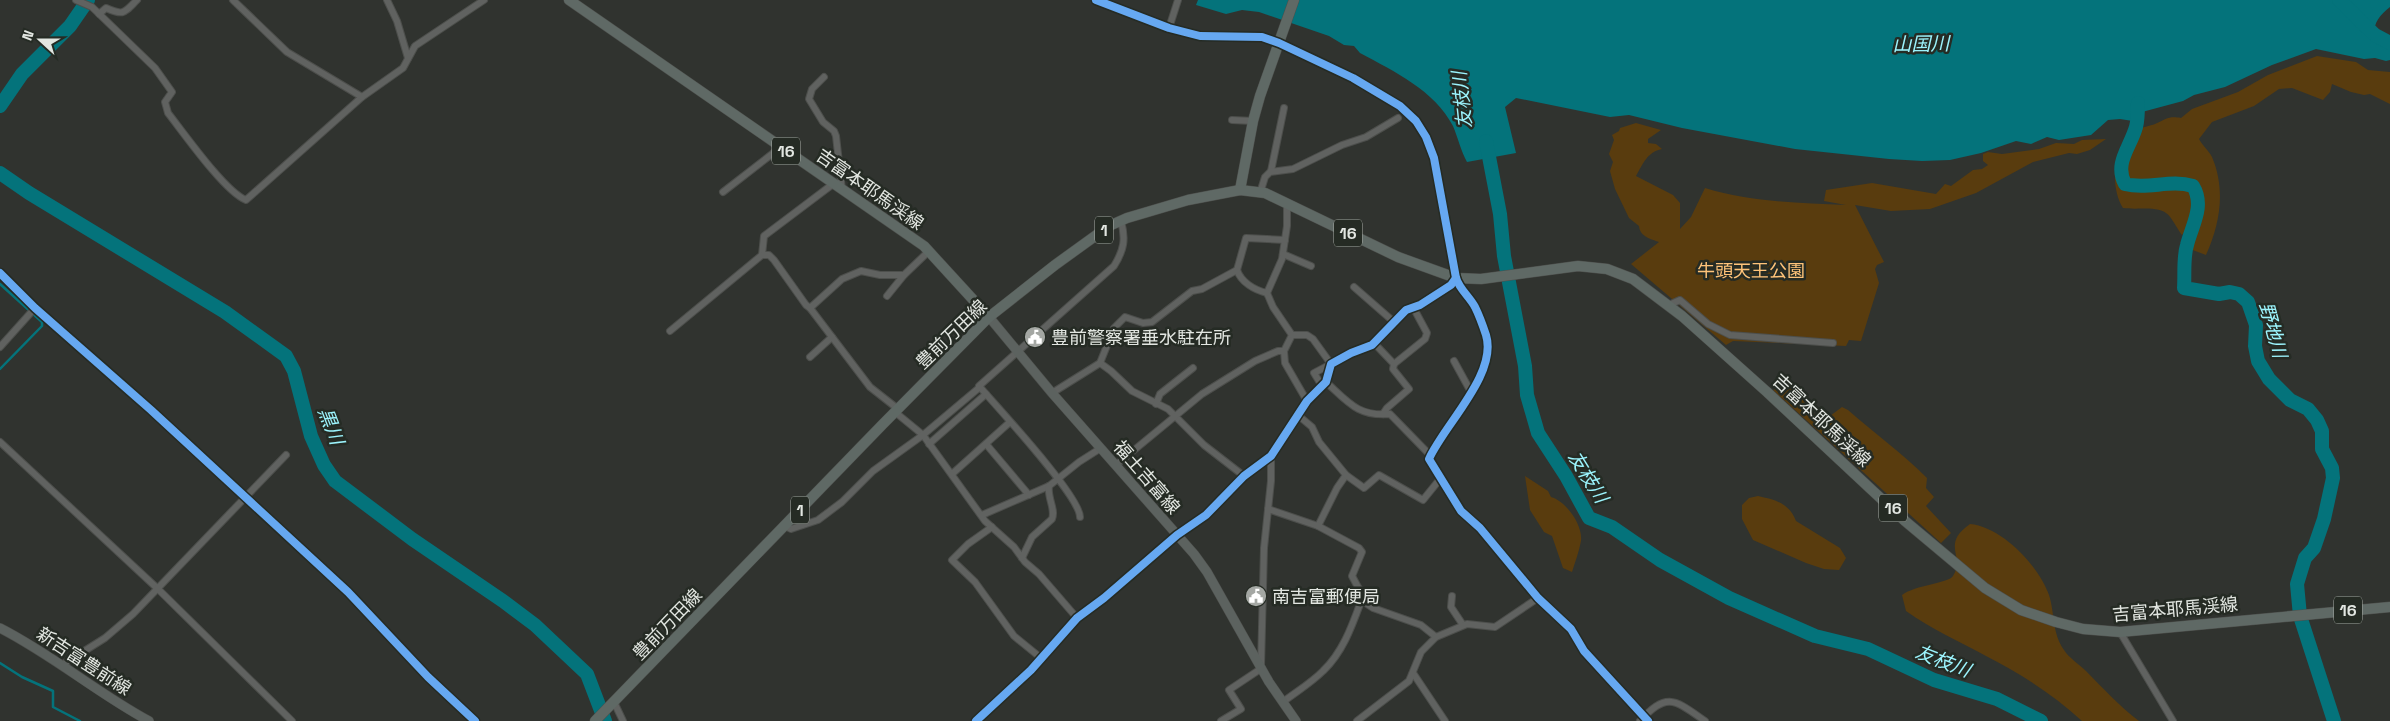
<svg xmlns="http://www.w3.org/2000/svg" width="2390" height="721" font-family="'Space Grotesk','Noto Sans JP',sans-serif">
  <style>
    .green { fill: #593c0e }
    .water { fill: #04737b }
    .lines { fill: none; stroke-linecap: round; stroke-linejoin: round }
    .stream { stroke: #04737b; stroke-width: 2.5 }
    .river { stroke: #04737b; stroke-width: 14 }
    .minor-casing { stroke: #4d4f4c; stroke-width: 8 }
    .secondary-casing { stroke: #4d4f4c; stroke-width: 10 }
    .primary-casing { stroke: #4d4f4c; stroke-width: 11 }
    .minor { stroke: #606260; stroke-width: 6 }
    .secondary { stroke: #5c625f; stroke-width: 9 }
    .primary { stroke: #5f6965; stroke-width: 10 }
    .cycleway-casing { stroke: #252b24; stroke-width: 11 }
    .cycleway { stroke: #66a8f1; stroke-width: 8 }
    .labels { text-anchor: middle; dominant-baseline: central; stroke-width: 5; stroke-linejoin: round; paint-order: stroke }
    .shield { fill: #252b24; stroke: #a9aea8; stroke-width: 1 }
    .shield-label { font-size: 16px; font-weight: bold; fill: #e2e6e1 }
    .street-label { font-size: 18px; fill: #e2e6e1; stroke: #252b24 }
    .park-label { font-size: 18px; fill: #fec379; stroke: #252b24 }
    .poi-label { font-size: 18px; fill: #e2e6e1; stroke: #252b24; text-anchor: start }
    .water-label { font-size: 19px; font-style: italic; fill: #9cf4fd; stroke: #252b24 }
  </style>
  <rect width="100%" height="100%" fill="#30332f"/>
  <g class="green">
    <path d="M2317,56l39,6 12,8 22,2v32l-20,-10 -6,1 -13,-3 -19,-8 -2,8 -7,8 -31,-12 -13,1 -25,17 -42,16 -13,17c3,6 10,12 13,18 14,33 8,67 -6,98l-16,-6 -4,-19 -4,5c-5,-6 -10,-18 -16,-22 -10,-7 -30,-3 -43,-5 -14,-22 -10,-63 14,-78 5,-3 13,-4 18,-6 12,-5 13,-8 26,-6l11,-9 46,-17 30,-17z"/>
    <path d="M1636,123l25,7 -13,9v4l8,1 6,5c-15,3 -19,15 -26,27l37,19 7,8v26l11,-12 14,-29c46,14 93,15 141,17l-22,-4 2,-11 46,-7 64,11 9,-10 6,2 22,-16 9,-1 6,-4 -5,-4v-7l5,-2 14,2 37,-5 17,-6 18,1 8,-4 24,-1 -16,11 -13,4 -8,-1 -36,9 -57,31 -46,16 -39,2 -36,-6 29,57 -7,3 -2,4 4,14 -18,58 -12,-1 -3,6 -113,-5 -7,4 -95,-81 28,-22c-8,-3 -19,-5 -20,-16l-10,-8 -14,-29 -5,-18 3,-9 -4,-8 5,-14 -2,-5 7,-4 1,-3z"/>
    <path d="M1785,386l11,5 17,22 7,4 10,-1 12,-9 6,3c26,23 54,43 79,68l-1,10 8,9 -8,9 25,27 -10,10 -168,-153z"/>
    <path d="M1525,476l23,15 3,6c15,4 32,28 30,44 -2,11 -6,21 -9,31l-9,-4 -11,-32 -8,-4 -14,-22z"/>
    <path d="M1758,496c18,4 31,7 38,25l44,27 6,10 -7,12 -15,-1 -18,-6 -53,-23 -11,-21v-14l7,-7z"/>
    <path d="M1970,524c32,3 69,42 79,71 6,19 3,38 15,55 5,8 15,14 22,21 17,17 33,35 53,50h-57c-28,-26 -61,-47 -96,-65 -27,-15 -55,-27 -80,-45l-4,-16c13,-10 47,-12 51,-19 13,-20 -13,-31 17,-52z"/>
  </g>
  <path class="water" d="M1198,0h1192v7c-11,9 -17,16 -16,31h16l-7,7 7,-1v16l-4,1 -11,-3 -11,1 -48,-10 -44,16 -47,22 -31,8 -11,6 -41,11 -3,10 -19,-3 -12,1 -17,15 -32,5 -12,-3 -16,7 -15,-3 -35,12 -31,7 -28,1 -33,-2 -94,-10 -113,-21 -53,-13 -19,2 -94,-19 -11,9 11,46 -49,9c-6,-11 -9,-24 -14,-36 -19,-36 -58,-54 -93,-73l-6,-7 -10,-1 -15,-9 -70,-24 -17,-2 -16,4 -30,-9z"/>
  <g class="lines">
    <g class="stream">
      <path d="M0,284l42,38v4l-42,43"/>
      <path d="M0,663l22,14 31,14v16l27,14"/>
    </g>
    <g class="river">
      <path d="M2339,0l36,35 15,8"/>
      <path d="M2138,103c0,8 0,17 -2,24 -6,21 -22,36 -11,57 23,6 45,-5 68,2 12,20 -1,39 -6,59 -4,13 -2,29 -3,43l35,6 11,-2 9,2 9,8 8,23 -1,21 3,15 11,18 21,21 18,9 9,11 5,11v18l10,19 1,10 -9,41 -10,29 -9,10 -8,26 3,32 34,105"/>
      <path d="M0,106l22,-32 48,-48 18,-26"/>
      <path d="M1486,141l14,73 4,42 21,110 2,29 11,38 28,43 23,42 23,9 48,33 69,38 86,38 53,13 66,31 63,19 44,22"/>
      <path d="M0,173l29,20 196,119 61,44 8,15 17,65 13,29 11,16 77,58 91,62 32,24 52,49 18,47"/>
    </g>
    <g class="minor-casing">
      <g id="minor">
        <path d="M76,0l16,7 63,61 17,24 -7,10 3,11c15,19 57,79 78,87l116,-103 41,-29 12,-22 69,-46"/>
        <path d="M233,0l54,52 75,45"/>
        <path d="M387,0l10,21 11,37"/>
        <path d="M1096,0l73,28 31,8 62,1 17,6 74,35 47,28 16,15 10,16 8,21 22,120c4,12 13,18 19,29 4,8 8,19 11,28 12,39 -42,90 -57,124l32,52 19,17 58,70 33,31 13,22 64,70"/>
        <path d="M99,14l7,-6c18,8 18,5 31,-8"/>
        <path d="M1169,28l9,-28"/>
        <path d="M824,77l-12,12 -3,10 14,23 11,9 2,5 6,54"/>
        <path d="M1232,120l21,1"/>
        <path d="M1271,171l13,-63"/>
        <path d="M723,192l58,-45"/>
        <path d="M1260,193l5,-16 5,-5 23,-3 49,-24 24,-8 32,-19"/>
        <path d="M1287,203v23l-5,33 -15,34 6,14 19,28 -8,16 1,12 22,38"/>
        <path d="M1283,254l28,12"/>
        <path d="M762,255l2,-19 69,-52"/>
        <path d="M1237,270c4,12 17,20 30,23"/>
        <path d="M0,273l35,35 116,102 197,182 80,85 47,44"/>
        <path d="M1354,287l40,35"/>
        <path d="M887,296l17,-21"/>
        <path d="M1669,305l11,-5 28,24 22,11 103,8"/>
        <path d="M670,331l92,-76h7l5,5 32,45 4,3"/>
        <path d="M1292,335h15l6,4 18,25 -17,9 8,13"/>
        <path d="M1374,343l20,21 -1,5 16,20 -22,19 -4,6"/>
        <path d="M0,347l35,-39"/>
        <path d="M810,357l22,-20"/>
        <path d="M1454,361l17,31"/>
        <path d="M1100,363l11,8 21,20 36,18 36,36 40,31"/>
        <path d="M1394,364l31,-25 2,-6 -14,-26"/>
        <path d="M1326,382c22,20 32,35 64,32l40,41"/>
        <path d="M1052,393l48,-30 14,-35 11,-11 18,6 9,-1 40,-31 10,-2 35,-19 9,-32 39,2"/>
        <path d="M1156,404l4,-10 33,-26"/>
        <path d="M898,409l-28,-22 -60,-79 32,-29 19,-8 19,4h24l25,-24"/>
        <path d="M895,412l28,23 62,86 29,26 11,15 14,12 38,44"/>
        <path d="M1299,416l13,11 7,15 27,33 -9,13 -19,38"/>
        <path d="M0,442l158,147 134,132"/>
        <path d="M929,444l57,-50"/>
        <path d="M986,444l43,51"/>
        <path d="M1116,465l86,-71 53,-33 23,-10h6"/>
        <path d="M952,474l58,-52"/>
        <path d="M1346,475l18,13 15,-13 44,25 17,-21"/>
        <path d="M1268,509l50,17 41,22 3,4 -10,24 15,28 6,4 48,17 15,12"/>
        <path d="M982,515l67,-29 30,-24 22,-14"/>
        <path d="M1080,517c0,-21 -83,-110 -101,-131l135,-120c10,-16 12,-27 7,-45"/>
        <path d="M785,526l6,3 27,-9 24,-18 31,-31 50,-36 57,-48"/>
        <path d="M992,527l-24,17 -16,16 23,22 39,54 27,22"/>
        <path d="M1022,558l10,-21 20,-18c4,-10 -5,-21 -3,-33"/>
        <path d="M1452,596l-1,11 12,18"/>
        <path d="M2120,632l53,89"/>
        <path d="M62,665l43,-27 28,-24 153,-159"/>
        <path d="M1261,666l3,-118 7,-67v-25"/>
        <path d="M1413,673l32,48"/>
        <path d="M614,702l9,19"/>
        <path d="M1283,702c13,-10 28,-19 40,-31 21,-20 30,-48 40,-75"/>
        <path d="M976,721l55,-51 46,-52 27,-20 73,-63 29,-20 38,-39 27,-20 36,-55 19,-19 5,-18 20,-11 21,-8 34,-35 14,-5 31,-20 5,-7"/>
        <path d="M1221,721l20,-12 -12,-19 33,-22"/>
        <path d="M1357,721l52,-40 12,-29 15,-15 31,-13 28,3 43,-29"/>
        <path d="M1640,721c27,-30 35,-21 65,0"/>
      </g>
    </g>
    <g class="secondary-casing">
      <g id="secondary">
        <path d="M989,317l63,76 142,161 13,18 62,110 27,39"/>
        <path d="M0,628c53,27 97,65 149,93"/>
      </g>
    </g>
    <g class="primary-casing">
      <g id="primary">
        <path d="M569,0l355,246 65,71"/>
        <path d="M1240,190l13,-69 7,-25 34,-96"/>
        <path d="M595,721l288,-297 106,-107 66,-52 54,-39 18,-8 61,-18 52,-10 25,3 133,64 58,21 25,1 97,-13 29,3 26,10 49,37 85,76 138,129 80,67 36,22 35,12 27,7 37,3 270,-25"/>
      </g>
    </g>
    <use href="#minor" class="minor"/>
    <use href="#secondary" class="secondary"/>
    <use href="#primary" class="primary"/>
    <g class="cycleway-casing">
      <g id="cycleway">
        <path d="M1096,0l73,28 31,8 62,1 17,6 74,35 47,28 16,15 10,16 8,21 22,120c4,12 13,18 19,29 4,8 8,19 11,28 12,39 -42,90 -57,124l32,52 19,17 58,70 33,31 13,22 64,70"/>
        <path d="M0,273l35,35 116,102 197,182 80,85 47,44"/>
        <path d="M976,721l55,-51 46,-52 27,-20 73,-63 29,-20 38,-39 27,-20 36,-55 19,-19 5,-18 20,-11 21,-8 34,-35 14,-5 31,-20 5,-7"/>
      </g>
    </g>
    <use href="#cycleway" class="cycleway"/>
  </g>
  <defs>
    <g id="civic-disc" transform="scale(1.125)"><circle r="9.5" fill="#a4a7a3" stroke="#252b24"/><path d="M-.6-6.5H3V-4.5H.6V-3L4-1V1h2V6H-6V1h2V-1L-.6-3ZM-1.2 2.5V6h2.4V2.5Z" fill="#fff"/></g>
  </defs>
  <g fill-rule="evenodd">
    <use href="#civic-disc" x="1035" y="337"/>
    <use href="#civic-disc" x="1256" y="596"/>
  </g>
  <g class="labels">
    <g class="shield">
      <rect x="772" y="137.5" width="28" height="27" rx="4"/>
      <rect x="1095" y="216.5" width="18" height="27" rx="4"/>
      <rect x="1334" y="219.5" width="28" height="27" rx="4"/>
      <rect x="1879" y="494.5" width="28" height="27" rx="4"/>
      <rect x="791" y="496.5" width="18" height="27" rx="4"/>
      <rect x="2334" y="596.5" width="28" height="27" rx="4"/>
    </g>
    <g class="shield-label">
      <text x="786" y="151">16</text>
      <text x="1104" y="230">1</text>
      <text x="1348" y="233">16</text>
      <text x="1893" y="508">16</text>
      <text x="800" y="510">1</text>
      <text x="2348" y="610">16</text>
    </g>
    <g class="street-label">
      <text transform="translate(870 189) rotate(35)">吉富本耶馬渓線</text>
      <text transform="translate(951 334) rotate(-44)">豊前万田線</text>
      <text transform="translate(1822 420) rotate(43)">吉富本耶馬渓線</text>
      <text transform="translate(1147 477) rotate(49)">福土吉富線</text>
      <text transform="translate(2175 609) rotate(-5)">吉富本耶馬渓線</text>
      <text transform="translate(667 624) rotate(-46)">豊前万田線</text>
      <text transform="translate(84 661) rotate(33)">新吉富豊前線</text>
    </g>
    <g class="park-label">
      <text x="1751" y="270">牛頭天王公園</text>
    </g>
    <g class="poi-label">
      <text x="1051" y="337">豊前警察署垂水駐在所</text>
      <text x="1272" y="596">南吉富郵便局</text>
    </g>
    <g class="water-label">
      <text transform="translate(1921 44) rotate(-1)">山国川</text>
      <text transform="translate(1462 100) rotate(-96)">友枝川</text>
      <text transform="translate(2273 330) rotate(75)">野地川</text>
      <text transform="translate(331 426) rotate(69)">黒川</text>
      <text transform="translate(1588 477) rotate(58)">友枝川</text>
      <text transform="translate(1943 661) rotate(21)">友枝川</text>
    </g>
  </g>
  <g transform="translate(40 40) rotate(291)" stroke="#252b24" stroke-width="4" paint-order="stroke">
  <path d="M0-4L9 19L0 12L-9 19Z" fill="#e2e6e1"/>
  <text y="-8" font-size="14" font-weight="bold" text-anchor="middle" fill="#e2e6e1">N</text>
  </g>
</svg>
